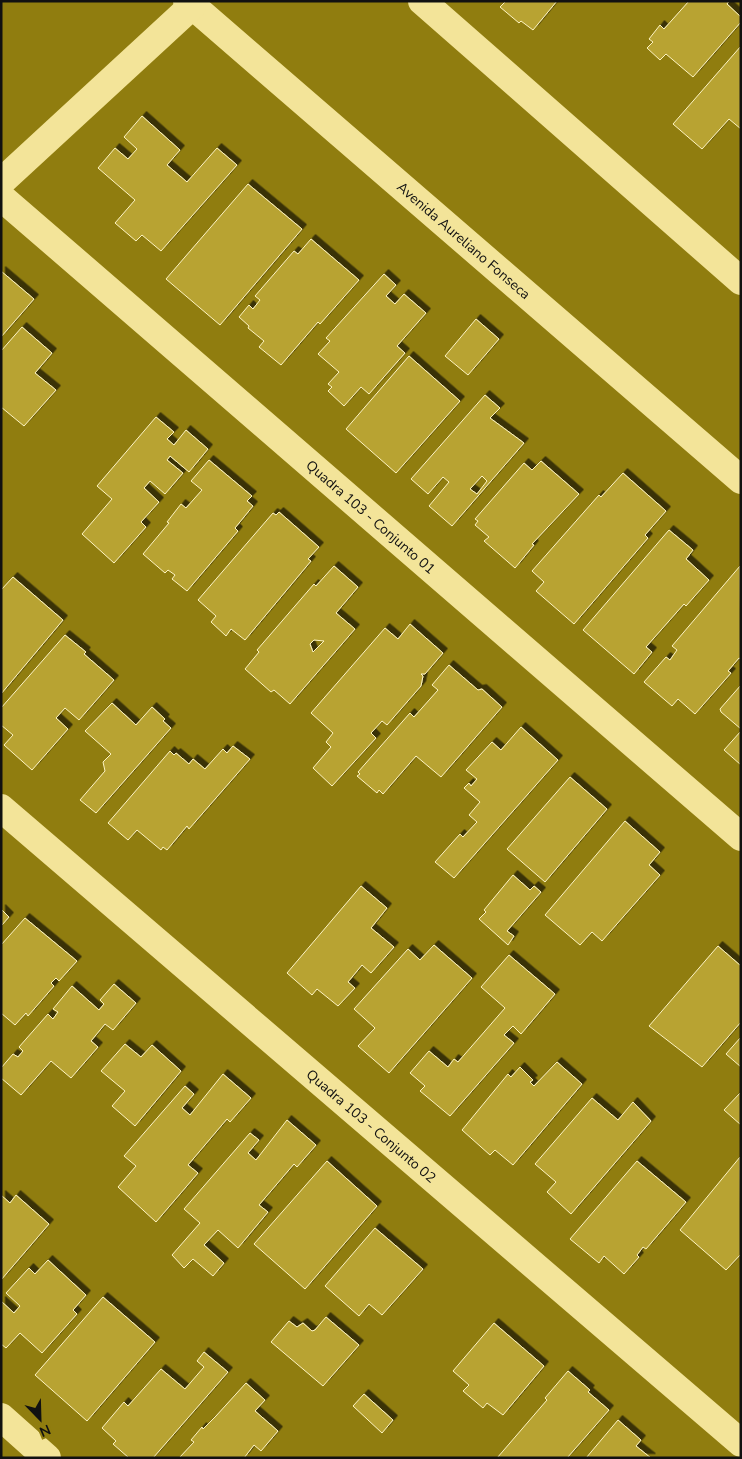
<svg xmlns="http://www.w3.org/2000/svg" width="742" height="1459" font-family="'Nunito Sans',sans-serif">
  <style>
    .building { fill: #b8a333; stroke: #fef4c1; fill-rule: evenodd; filter: url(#shadow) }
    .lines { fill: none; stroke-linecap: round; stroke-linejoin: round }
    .street { stroke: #f3e499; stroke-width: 28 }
    .labels { text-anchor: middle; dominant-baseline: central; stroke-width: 4.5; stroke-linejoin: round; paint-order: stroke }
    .street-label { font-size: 14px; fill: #111; stroke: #907d0f }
  </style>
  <defs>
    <filter id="shadow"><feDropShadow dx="4.5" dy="-4.5" stdDeviation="0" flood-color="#0009"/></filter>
  </defs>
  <rect width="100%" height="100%" fill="#907d0f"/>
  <g class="building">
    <path d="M506,1h51l-24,29 -12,-9 -2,2 -19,-16z"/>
    <path d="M689,1h40l-2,3 14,13v5l-48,55 -27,-23 -6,6 -13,-12 6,-6 -4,-3 11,-14 4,4z"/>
    <path d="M741,46v83l-12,-10 -27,30 -29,-25z"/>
    <path d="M142,116l38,34 -13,15 20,17 30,-34 20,17 -76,86 -19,-16 -6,6 -21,-18 20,-23 -37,-32 17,-20 13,11 9,-10 -13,-12z"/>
    <path d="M248,184l54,45 -82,96 -54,-46z"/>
    <path d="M311,239l48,41 -39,44 -2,-2 -37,43 -22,-18 5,-6 -16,-13 1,-2 -10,-9 10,-12 4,4 7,-9 -5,-4 39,-45 4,3z"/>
    <path d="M1,271l33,28 -33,38z"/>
    <path d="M384,274l12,11 -10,11 9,8 9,-10 22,19 -29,33 8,7 -36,41 -8,-7 -17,19 -16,-15 4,-4 -4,-3 11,-12 -21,-18 12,-13 -4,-3z"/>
    <path d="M476,319l23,20 -31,36 -23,-19z"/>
    <path d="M22,327l30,26 -17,20 21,17 -32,36 -23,-19v-56z"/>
    <path d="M409,356l51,45 -64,72 -50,-44z"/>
    <path d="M485,395l15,13 -10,10 34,25 -72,83 -23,-20 20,-24 -6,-5 -15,17 -17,-15zM482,476l5,5 -10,13 -7,-5z"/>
    <path d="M156,417l18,15 -7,7 7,6 12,-15 22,19 -19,23 -19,-16 -3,4 16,13 -18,21 -15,-13 -6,7 15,14 -18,20 5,5 -32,36 -32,-29 30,-35 -15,-13z"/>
    <path d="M209,460l43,36 -5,5 6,5 -18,22 3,3 -51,60 -15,-12 3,-4 -7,-5 -3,3 -22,-19 26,-31 -2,-1 14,-18 5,4 16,-18 -11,-9z"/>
    <path d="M541,461l38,33 -47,50 2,1 -19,23 -31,-27 5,-4 -14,-12 3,-4 -3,-2 49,-56 8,7z"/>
    <path d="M623,473l43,38 -21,24 3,3 -74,86 -38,-33 8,-9 -12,-11 67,-76 2,2z"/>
    <path d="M279,512l40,35 -11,12 3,2 -66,79 -14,-11 -5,7 -15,-14 5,-6 -18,-16 75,-87 3,2z"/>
    <path d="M669,530l24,20 -7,9 23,21 -23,26 -2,-2 -38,43 6,5 -18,22 -51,-44z"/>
    <path d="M334,566l24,21 -22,26 19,16 -65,75 -16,-14 -3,2 -26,-23 14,-17 -2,-2 57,-66 2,2zM314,640l10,1 -11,11 -3,-8z"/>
    <path d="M740,566l1,93 -2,-1 -11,13 3,2 -36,41 -17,-15 -6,7 -28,-24 22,-25 4,3 7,-10 -5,-4z"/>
    <path d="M13,577l50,43 -62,74v-104z"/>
    <path d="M410,624l33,29 -18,21h-4l2,2 -2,10 -34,39 -5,-4 -11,12 5,5 -44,48 -19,-18 18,-21 -5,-5 7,-9 -22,-20 74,-85 13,11z"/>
    <path d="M65,635l21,17 -2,2 30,26 -35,40 -14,-12 -9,10 12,11 -36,41 -28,-25 9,-10 -12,-10v-17z"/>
    <path d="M449,665l29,25 4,-1 20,18 -61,70 -25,-21 -33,38 -4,-4 -2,3 -20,-17 3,-2 -2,-2 52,-59 4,4 24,-27 -6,-5z"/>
    <path d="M741,685v44l-20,-17 -1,-3z"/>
    <path d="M112,703l24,22 16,-18 13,12 -2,2 8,7 -75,85 -16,-13 25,-29 -2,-9 8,-8 -26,-23z"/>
    <path d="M521,727l37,33 -104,118 -19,-16 25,-28 3,3 14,-15 -8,-7 11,-13 -16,-14 5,-5 2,3 6,-7 -11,-9 26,-28 9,8z"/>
    <path d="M741,731v34l-17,-15z"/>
    <path d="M233,746l17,13 -61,70 -2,-3 -20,24 -4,-3 -2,3 -24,-20 -9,10 -20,-17 62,-72 4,4 2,-2 13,11 4,-5 12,10 18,-20 4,4z"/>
    <path d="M570,777l37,32 -62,73 -38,-33z"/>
    <path d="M625,821l35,31 -11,13 11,10 -58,66 -10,-9 -12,13 -35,-30z"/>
    <path d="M513,875l17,15 4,-4 7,6 -34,39 7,5 -6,9 -29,-26 7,-7 -2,-2z"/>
    <path d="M361,886l26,22 -16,20 23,19 -23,26 -9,-8 -14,17 7,6 -17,18 -21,-17 -5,6 -25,-22z"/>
    <path d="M1,909l8,8 -7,8h-1z"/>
    <path d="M25,918l52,43 -18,20 -3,-3 -5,5 3,3 -26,30 -2,-3 -11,12 -14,-12v-68z"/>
    <path d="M434,945l38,33 -83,95 -31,-27 17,-18 -21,-19 54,-60 12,11z"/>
    <path d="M718,946l23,20v56l-39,45 -53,-41z"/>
    <path d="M509,955l46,39 -34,40 -8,-8 -9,9 10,8 -64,73 -30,-25 5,-5 -15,-13 19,-22 19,16 6,-8 4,3 47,-54 -24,-21z"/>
    <path d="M114,984l22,19 -23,27 -8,-6 -14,17 7,6 -27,31 -20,-17 -30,34 -20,-17v-10l12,-14 5,3 5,-6 -4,-4 29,-33 5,5 5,-7 -5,-3 19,-23 27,24 5,-6 -4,-4z"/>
    <path d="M741,1037v30l-15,-13z"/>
    <path d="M125,1044l16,13 11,-12 29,26 -46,55 -23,-20 13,-15 -24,-20z"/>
    <path d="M557,1062l25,22 -69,81 -18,-15 -5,5 -28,-25 46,-56 3,3 9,-10 13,13 -3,2 4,4z"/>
    <path d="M223,1074l28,24 -21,24 -3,-3 -39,46 10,8 -42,49 -38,-35 18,-21 -12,-10 61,-70 9,8 -12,14 8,7z"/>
    <path d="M741,1092v33l-17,-15z"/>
    <path d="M592,1098l26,22 15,-18 18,19 -80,93 -24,-22 9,-10 -21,-18z"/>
    <path d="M287,1120l29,25 -19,22 -3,-3 -35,41 9,7 -30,36 -20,-18 -14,15 20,18 -11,13 -20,-17 -9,9 -12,-13 28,-32 -16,-14 66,-76 9,7 -11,13 8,7z"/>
    <path d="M740,1157l1,97 -15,16 -46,-40z"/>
    <path d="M327,1161l50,45 -72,83 -51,-45z"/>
    <path d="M637,1161l49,41 -40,47 -3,-2 -6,8 2,2 -15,17 -20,-18 -5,7 -29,-24z"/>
    <path d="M1,1195l9,8 6,-8 33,29 -48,56z"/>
    <path d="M375,1228l48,41 -41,46 -13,-11 -10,12 -34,-30z"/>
    <path d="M48,1260l38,35 -13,15 4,4 -35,39 -22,-20 -14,15 -5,-4v-43l13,12 6,-7 -14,-13 23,-25 6,6z"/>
    <path d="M103,1297l52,45 -68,79 -52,-46z"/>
    <path d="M326,1317l33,28 -36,41 -52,-44 18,-21 8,6 6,-4 9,8 3,-1z"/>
    <path d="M494,1323l50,43 -41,49 -16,-12 -4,5 -20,-17 6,-6 -16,-14z"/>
    <path d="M204,1352l24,20 -75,86h-24l-16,-14 3,-3 -14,-13 22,-26 4,4 33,-37 24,20 19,-22 -7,-6z"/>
    <path d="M568,1371l22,19 -2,2 21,18 -42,48h-70l50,-58 -2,-2z"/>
    <path d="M246,1383l19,17 -10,11 23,20 -17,20 -7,-6 -10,13h-65l15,-16 -3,-2 11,-13 1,2 13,-13z"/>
    <path d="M364,1394l29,26 -11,13 -29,-27z"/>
    <path d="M618,1420l23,20 -5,6 15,12h-65z"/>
  </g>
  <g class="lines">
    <g class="street">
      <path id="s1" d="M187,1l554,479"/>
      <path d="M422,1l319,280"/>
      <path d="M1,182l191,-176"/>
      <path id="s2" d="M1,197l740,640"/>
      <path id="s3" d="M1,808l740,635"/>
      <path d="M1,1417l46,41"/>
    </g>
  </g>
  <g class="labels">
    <g class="street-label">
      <text stroke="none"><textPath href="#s1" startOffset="366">Avenida Aureliano Fonseca</textPath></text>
      <text stroke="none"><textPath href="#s2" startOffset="489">Quadra 103 - Conjunto 01</textPath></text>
      <text stroke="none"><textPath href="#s3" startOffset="488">Quadra 103 - Conjunto 02</textPath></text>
    </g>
  </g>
  <rect width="742" height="1459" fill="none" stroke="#111111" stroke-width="5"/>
  <g transform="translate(40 1419) rotate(157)" stroke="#907d0f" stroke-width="4" paint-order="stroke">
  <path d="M0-4L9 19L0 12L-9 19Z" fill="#111111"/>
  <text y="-8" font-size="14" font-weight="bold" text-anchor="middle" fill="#111111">N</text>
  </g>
</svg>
